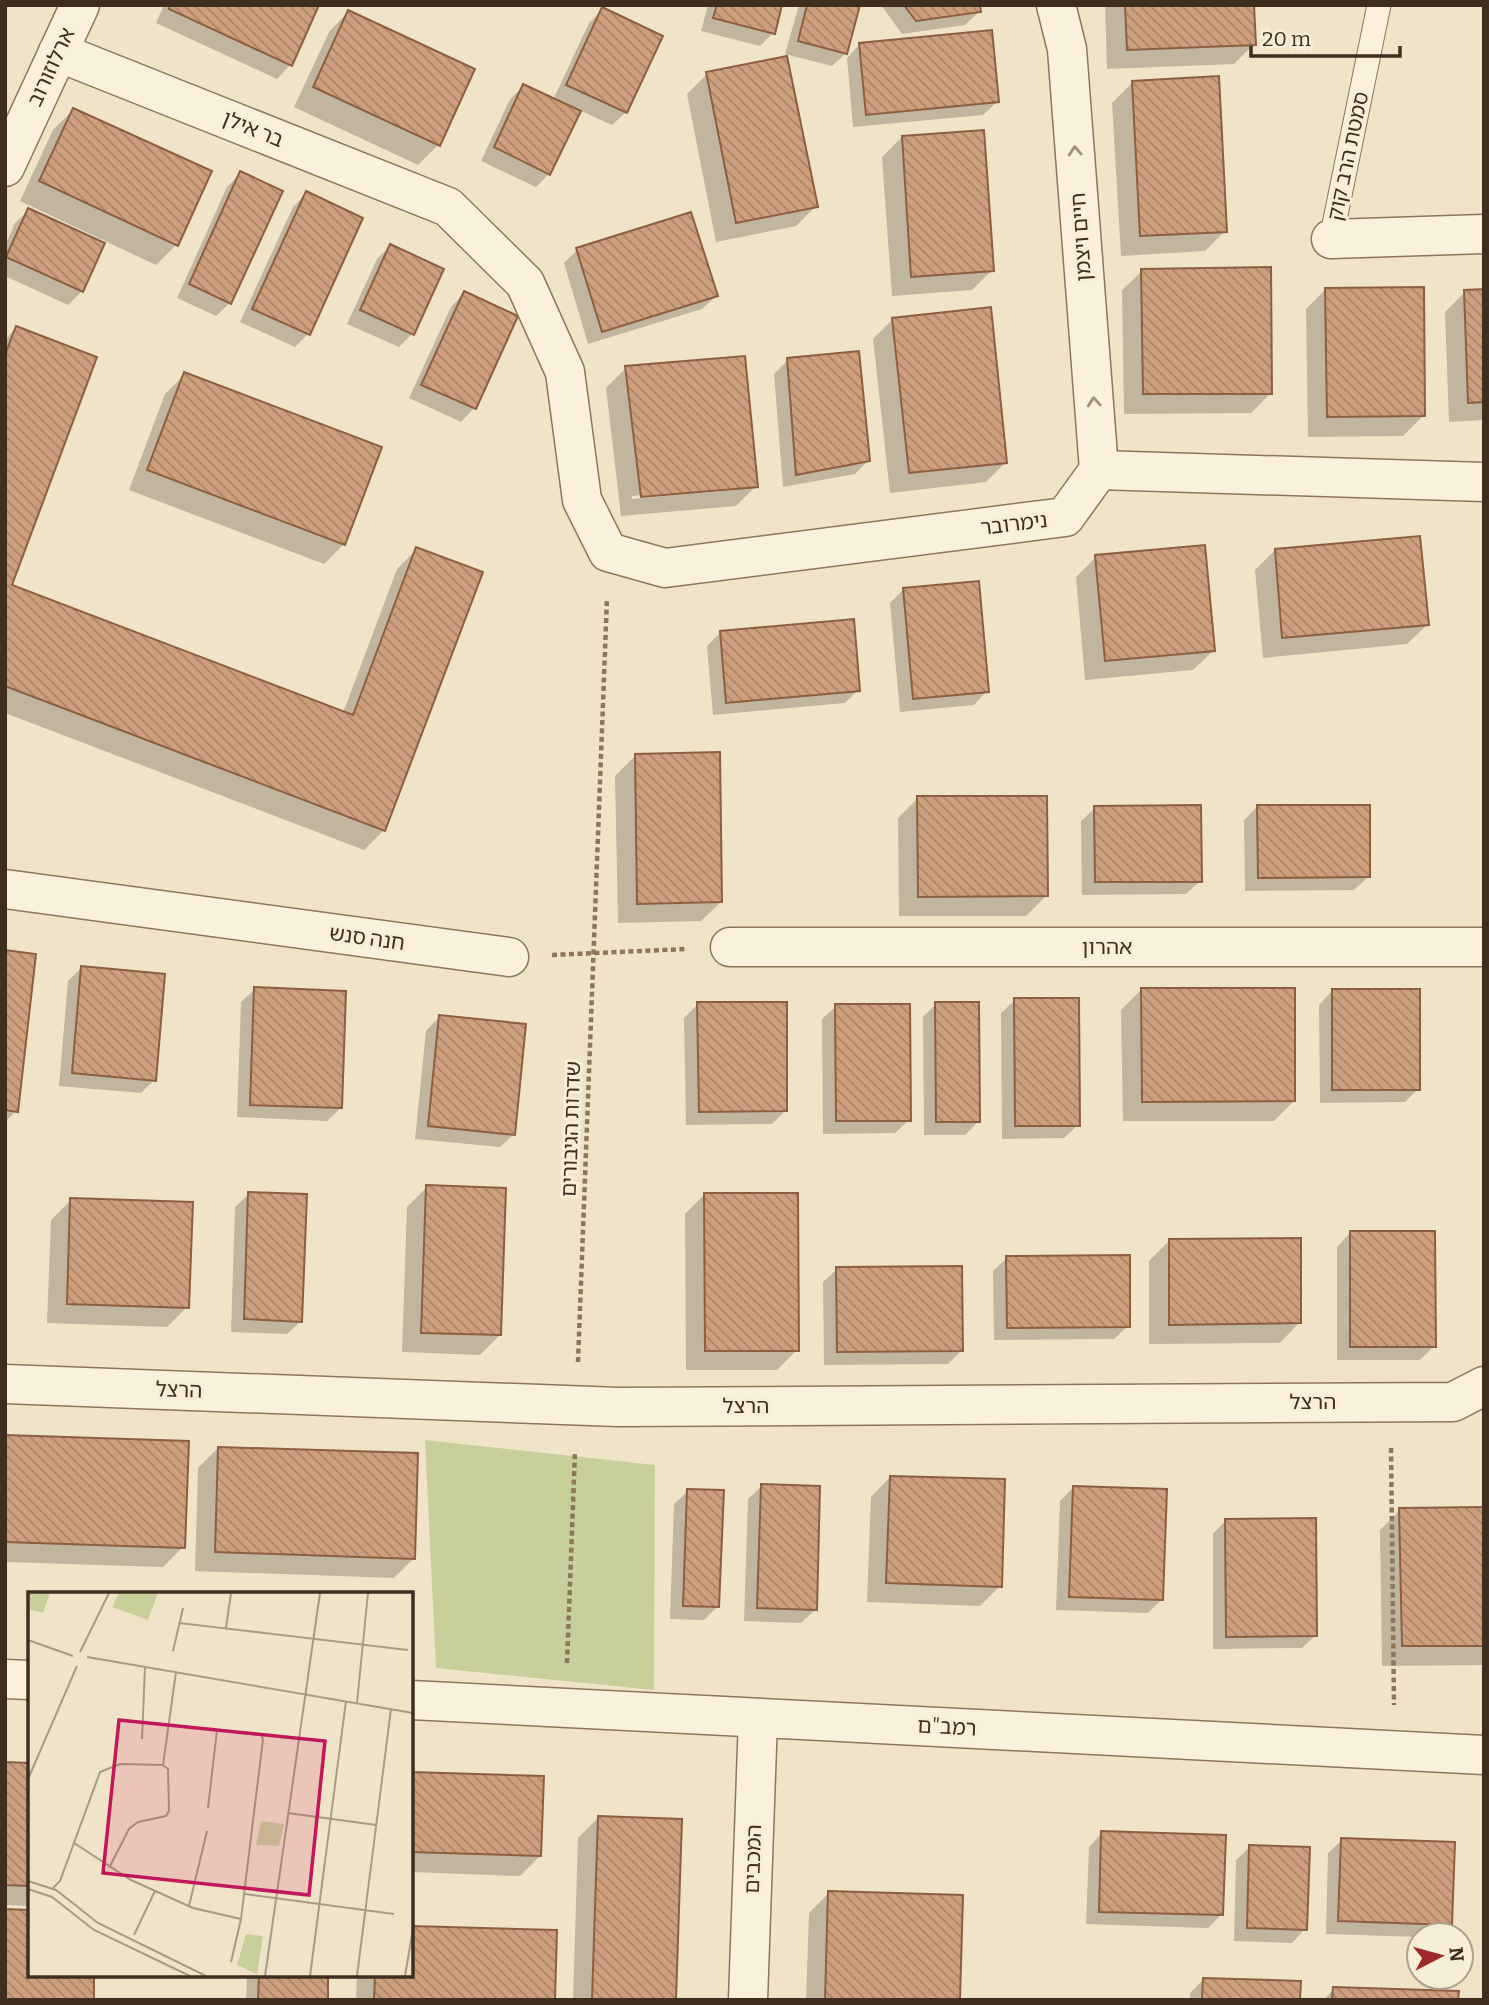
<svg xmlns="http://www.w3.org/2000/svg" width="1489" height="2005" font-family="Bitter,'Noto Sans Hebrew',serif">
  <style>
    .park { fill: #c9cf9b }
    .shadow { fill: #0003; fill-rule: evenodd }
    .building { fill: url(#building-back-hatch); stroke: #8d5f41; stroke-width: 2 }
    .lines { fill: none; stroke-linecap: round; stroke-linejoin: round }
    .lane-casing { stroke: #8d765c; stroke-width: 25 }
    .street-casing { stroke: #8d765c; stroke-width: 41 }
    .path { stroke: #8d765c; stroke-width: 4.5; stroke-dasharray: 5 3.5; stroke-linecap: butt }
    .lane { stroke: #faf1dc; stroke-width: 23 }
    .street { stroke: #faf1dc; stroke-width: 38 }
    .oneway { stroke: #9c907e }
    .labels { text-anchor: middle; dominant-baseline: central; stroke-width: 6; stroke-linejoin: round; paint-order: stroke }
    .street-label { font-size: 21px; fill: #3d2e20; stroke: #f7eed8 }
    .inset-road { fill: none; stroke: #a89b85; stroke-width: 2 }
    .view { fill: #c2185b; fill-opacity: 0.15; stroke: #c2185b; stroke-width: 3.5 }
    .inset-edge { fill: none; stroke: #3d2e20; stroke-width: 3.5 }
  </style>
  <defs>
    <pattern id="building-back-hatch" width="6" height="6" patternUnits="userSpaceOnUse" patternTransform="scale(1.75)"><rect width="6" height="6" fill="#cf9f7d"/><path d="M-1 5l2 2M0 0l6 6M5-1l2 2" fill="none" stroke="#a98266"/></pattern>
  </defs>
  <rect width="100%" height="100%" fill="#f0e4c8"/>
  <path class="park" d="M425,1440l230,25 -1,225 -218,-22z"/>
  <g class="shadow">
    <path d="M164,5h153l-27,60 -13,14 -121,-56z"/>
    <path d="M708,5h72l-7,28 -13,13 -59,-15z"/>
    <path d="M799,5h60l-13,48 -14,13 -47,-12z"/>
    <path d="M881,5h97l1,7 -14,13 -63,9z"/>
    <path d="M1105,5h147l2,39 -20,20 -127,5z"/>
    <path d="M602,10l24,102 -14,13 -33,-15 -30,64 -13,13 -55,-26 29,-62 14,-13 29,14 36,-77z"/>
    <path d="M348,12l90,133 -20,20 -124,-58 35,-75z"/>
    <path d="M860,44l137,58 -14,13 -130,12 -6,-69z"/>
    <path d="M707,74l109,132 -20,20 -80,16 -29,-148z"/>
    <path d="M1132,83l93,148 -20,20 -84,5 -9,-153z"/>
    <path d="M73,110l103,135 -20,20 -136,-64 33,-71z"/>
    <path d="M902,137l90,133 -20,20 -80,6 -10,-139z"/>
    <path d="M241,173l-11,130 -14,13 -39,-18 50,-111z"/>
    <path d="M307,193l1,141 -13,13 -55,-25 53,-115z"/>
    <path d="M29,210l74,34 -21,47 -14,14 -63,-29v-30l10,-23z"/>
    <path d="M390,246l22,88 -13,13 -52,-23 30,-65z"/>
    <path d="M577,250l139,46 -14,13 -114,35 -24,-81z"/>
    <path d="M1142,271l129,122 -20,20 -127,1 -2,-124z"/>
    <path d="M1326,289l97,127 -20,20 -95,1 -2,-128z"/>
    <path d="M1484,291v129l-35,2 -4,-110 20,-20z"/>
    <path d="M464,293l52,24 -42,91 -13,14 -52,-24 42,-91z"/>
    <path d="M893,319l113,143 -20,20 -96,11 -17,-154z"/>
    <path d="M16,328l-7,258 334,127 54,-144 20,-20 -33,281 -20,20 -359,-137v-373z"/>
    <path d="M788,360l80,101 -13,13 -72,13 -9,-113z"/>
    <path d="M626,368l130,118 -20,20 -115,10 -15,-128zM736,487v3l-104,9v-3z"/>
    <path d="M185,374l159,170 -20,20 -195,-74 36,-96z"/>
    <path d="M1275,550l152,75 -20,19 -144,14 -8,-88z"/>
    <path d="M1096,557l117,94 -20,19 -108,10 -9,-103z"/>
    <path d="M903,590l84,101 -13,14 -74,7 -10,-109z"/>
    <path d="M720,633l138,57 -13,13 -132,12 -6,-69z"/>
    <path d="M635,756l86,146 -20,19 -83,2 -3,-147z"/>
    <path d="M918,798l128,98 -20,20h-127l-1,-98z"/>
    <path d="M1257,807l111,70 -14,13 -109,1 -1,-71z"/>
    <path d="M1095,808l105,73 -14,13 -104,1 -1,-74z"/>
    <path d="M5,952l11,159 -11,11z"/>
    <path d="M81,968l73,112 -13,13 -82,-7 9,-105z"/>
    <path d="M255,989l86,119 -14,13 -90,-4 4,-115z"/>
    <path d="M1141,990l153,111 -20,20h-151l-2,-111z"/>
    <path d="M1332,991l86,98 -13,13 -85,1 -1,-98z"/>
    <path d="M1015,1000l63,125 -14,13 -62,1 -1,-126z"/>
    <path d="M698,1004l88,106 -14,14 -86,1 -2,-107z"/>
    <path d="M936,1004l43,117 -14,14h-41l-1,-118z"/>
    <path d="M836,1006l73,114 -14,13 -72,1 -1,-115z"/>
    <path d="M439,1017l75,117 -14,13 -85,-8 11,-108z"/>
    <path d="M427,1187l73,148 -20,20 -78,-3 5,-145z"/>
    <path d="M249,1194l52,127 -14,13 -56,-2 4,-125z"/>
    <path d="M705,1194l92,156 -20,20h-91l-1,-156z"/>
    <path d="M71,1200l116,107 -20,20 -120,-4 4,-103z"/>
    <path d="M1350,1233l84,113 -14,14h-83v-113z"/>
    <path d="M1169,1241l130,82 -19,20 -131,1v-83z"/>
    <path d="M1007,1258l121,68 -14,13 -120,1 -1,-69z"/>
    <path d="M837,1269l124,82 -13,13 -124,1 -1,-83z"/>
    <path d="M5,1436l178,111 -20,20 -158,-5z"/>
    <path d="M218,1448l196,110 -20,20 -199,-7 3,-103z"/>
    <path d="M890,1477l110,109 -20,20 -113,-4 4,-105z"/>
    <path d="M762,1486l53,124 -14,13 -57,-2 4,-122z"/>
    <path d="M1073,1488l89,111 -14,14 -92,-3 4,-109z"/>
    <path d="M688,1491l30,115 -14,14 -34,-1 4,-115z"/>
    <path d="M1484,1509v156l-102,1 -2,-136 20,-20z"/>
    <path d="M1226,1520l90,115 -14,13 -89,1v-115z"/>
    <path d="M5,1763l25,1v142l-25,-1z"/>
    <path d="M411,1774l129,82 -20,20 -109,-4z"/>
    <path d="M598,1818l76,182h-101l5,-162z"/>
    <path d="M1102,1833l119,82 -13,13 -122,-4 3,-77z"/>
    <path d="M1342,1840l109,84 -12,11 -20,2 -93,-3 2,-81z"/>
    <path d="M1250,1847l55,82 -13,14 -58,-2 2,-81z"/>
    <path d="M829,1893l129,107h-152l3,-87z"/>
    <path d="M247,1975h80l-1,25h-80z"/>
    <path d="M357,1975h54l142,25h-197z"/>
    <path d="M1204,1979l94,21h-108v-7z"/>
    <path d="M1334,1989l122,11h-133z"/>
  </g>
  <g class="building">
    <path d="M170,5h149l-27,61 -123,-57z"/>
    <path d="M717,5h65l-7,29 -62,-16z"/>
    <path d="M807,5h53l-13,49 -49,-13z"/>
    <path d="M904,5h76l1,7 -65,9z"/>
    <path d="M1125,5h129l2,40 -129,5z"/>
    <path d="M602,7l61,29 -36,77 -61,-28z"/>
    <path d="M348,10l127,59 -35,77 -127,-59z"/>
    <path d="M992,30l7,72 -133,13 -7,-72z"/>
    <path d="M787,56l31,151 -82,16 -30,-151z"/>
    <path d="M1219,76l8,156 -87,4 -8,-155z"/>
    <path d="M523,84l58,27 -31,64 -56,-28z"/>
    <path d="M73,108l139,63 -34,75 -139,-65z"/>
    <path d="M984,130l10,141 -83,6 -9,-141z"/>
    <path d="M240,171l43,20 -52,113 -42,-20z"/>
    <path d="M306,191l57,27 -53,117 -58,-26z"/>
    <path d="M28,208l77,35 -22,49 -77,-35z"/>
    <path d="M691,212l27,84 -116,36 -26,-84z"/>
    <path d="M390,244l54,25 -30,66 -54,-25z"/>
    <path d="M1271,267l1,127h-129l-2,-125z"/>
    <path d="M1424,287l1,129 -98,1 -2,-129z"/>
    <path d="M1484,289v113l-16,1 -4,-113z"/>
    <path d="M464,291l54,25 -42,93 -55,-24z"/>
    <path d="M991,307l16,156 -98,10 -17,-155z"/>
    <path d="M16,326l81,31 -85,228 341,130 63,-168 67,25 -98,259 -380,-145v-331z"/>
    <path d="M859,351l11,110 -74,14 -9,-117z"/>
    <path d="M745,356l13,131 -117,10 -16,-131z"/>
    <path d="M184,372l198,75 -37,98 -198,-75z"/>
    <path d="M1420,536l9,89 -147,13 -7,-89z"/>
    <path d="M1205,545l10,106 -110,10 -10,-106z"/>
    <path d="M979,581l10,111 -76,7 -10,-111z"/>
    <path d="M854,619l6,72 -134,12 -6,-72z"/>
    <path d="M720,752l2,150 -85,2 -2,-150z"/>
    <path d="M917,796h130l1,100 -130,1z"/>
    <path d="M1201,805l1,77h-107l-1,-76z"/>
    <path d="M1257,805h113v72l-112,1z"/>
    <path d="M5,950l31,4 -18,158 -13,-2z"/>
    <path d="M81,966l84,8 -9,107 -84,-8z"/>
    <path d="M254,987l92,4 -4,117 -92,-3z"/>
    <path d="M1141,988h154v113l-153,1z"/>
    <rect x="1332" y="989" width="88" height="101"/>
    <path d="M1014,998h65l1,128h-65z"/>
    <path d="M697,1002h90v109l-88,1z"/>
    <path d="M935,1002h44l1,120h-44z"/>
    <path d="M835,1004h75l1,117h-75z"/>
    <path d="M439,1015l87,9 -11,111 -87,-9z"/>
    <path d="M426,1185l80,3 -5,147 -80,-2z"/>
    <path d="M248,1192l59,2 -5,128 -58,-3z"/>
    <path d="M704,1193h94l1,158h-94z"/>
    <path d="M70,1198l123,4 -4,106 -122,-4z"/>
    <path d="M1350,1231h85l1,116h-86z"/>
    <path d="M1301,1238v85l-132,2v-86z"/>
    <path d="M1130,1255v72l-123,1 -1,-72z"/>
    <path d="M962,1266l1,85 -126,1 -1,-85z"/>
    <path d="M5,1435l184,6 -4,107 -180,-6z"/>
    <path d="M218,1447l200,6 -3,106 -200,-7z"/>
    <path d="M890,1476l115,3 -3,108 -116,-4z"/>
    <path d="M761,1484l59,2 -3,124 -60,-2z"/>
    <path d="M1073,1486l94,3 -4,111 -94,-3z"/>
    <path d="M687,1489l37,1 -5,117 -36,-1z"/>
    <path d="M1484,1507v139h-82l-3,-138z"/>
    <path d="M1316,1518l1,118 -91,1 -1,-118z"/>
    <path d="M5,1762l25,1v123l-25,-1z"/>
    <path d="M411,1772l133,4 -3,80 -130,-4z"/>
    <path d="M598,1816l84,3 -6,181h-84z"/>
    <path d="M1101,1831l125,4 -3,80 -124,-3z"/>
    <path d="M1341,1838l114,4 -3,83 -114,-4z"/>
    <path d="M1249,1845l61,2 -3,83 -60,-2z"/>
    <path d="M828,1891l135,4 -3,105h-135z"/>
    <path d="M5,1909l25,1v65h64v25h-89z"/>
    <path d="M411,1926l146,4 -2,70h-181l1,-25h36z"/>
    <path d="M259,1975h69v25h-70z"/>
    <path d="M1203,1978l98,3 -1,19h-98z"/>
    <path d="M1333,1987l126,4 -1,9h-126z"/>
  </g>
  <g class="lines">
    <g class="lane-casing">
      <path id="lane" d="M1331,239l48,-234"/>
    </g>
    <g class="street-casing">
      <g id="street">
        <path d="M1056,5l11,44 32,421"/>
        <path d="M58,52l390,155 77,76 40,89 17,128 26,52 57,16 400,-51 34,-47"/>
        <path d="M5,167l75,-162"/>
        <path d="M1331,239l153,-5"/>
        <path d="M1099,470l385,12"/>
        <path d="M5,889l504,68"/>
        <path d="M730,947h754"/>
        <path d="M5,1384l613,23 835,-5 31,-16"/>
        <path d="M5,1679l25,1"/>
        <path d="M411,1700l1073,55"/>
        <path d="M748,2000l10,-282"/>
      </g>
    </g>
    <g class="path">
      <path d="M552,955l134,-6"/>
      <path d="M578,1362l29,-764"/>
      <path d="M1391,1448l3,257"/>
      <path d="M567,1663l8,-212"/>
    </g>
    <use href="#lane" class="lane"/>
    <use href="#street" class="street"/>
  </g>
  <defs><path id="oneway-chevron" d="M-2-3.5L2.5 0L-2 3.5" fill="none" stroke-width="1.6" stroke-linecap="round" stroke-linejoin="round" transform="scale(1.75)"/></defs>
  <g class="oneway">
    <use href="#oneway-chevron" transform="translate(1075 151) rotate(-94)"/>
    <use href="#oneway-chevron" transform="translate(1094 402) rotate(-94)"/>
  </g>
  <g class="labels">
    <g class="street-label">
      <text transform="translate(51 67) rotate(-65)">ארלוזורוב</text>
      <text transform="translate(253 129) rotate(22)">בר אילן</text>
      <text transform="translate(1348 156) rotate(-78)">סמטת הרב קוק</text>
      <text transform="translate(1081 237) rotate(-94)">חיים ויצמן</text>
      <text transform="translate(1014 524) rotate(-7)">נימרובר</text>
      <text transform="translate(367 938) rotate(8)">חנה סנש</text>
      <text x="1107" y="947">אהרון</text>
      <text transform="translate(571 1129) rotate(-88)">שדרות הגיבורים</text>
      <text transform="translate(179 1390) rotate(2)">הרצל</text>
      <text x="1313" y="1402">הרצל</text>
      <text x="746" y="1406">הרצל</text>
      <text transform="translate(947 1727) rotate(3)">רמב"ם</text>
      <text transform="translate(753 1859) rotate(-88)">המכבים</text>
    </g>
  </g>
  <g transform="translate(28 1592)">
    <rect width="385" height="385" fill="#f0e4c8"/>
    <path d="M0,1h22l-7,20 -15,-4zM91,1h39l-10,27 -36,-13zM233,229l23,3 -5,22 -23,-1zM218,342l17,2 -6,38 -20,-9z" fill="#c9cf9b"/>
    <path class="inset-road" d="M151,31l229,27M198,36l5,-35M0,48l45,16M145,59l10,-43M52,60l29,-59M59,65l326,56M329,111l11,-110M141,133l92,10 2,4 -22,180 -10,43M114,147l3,-72M0,187l49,-113M180,216l9,-78M260,221l88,12M46,251l57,37 62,28 48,11M81,276l20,-39 9,-7 28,-6 3,-5 -1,-42 -5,-4 13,-93M0,289l28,9 42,33 108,53M25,296l7,-7 40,-109 20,-8 43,1M0,297l24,8 42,33 96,46M217,302l149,20M161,314l18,-75M106,343l21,-44M237,384l55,-383M282,384l36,-275M329,384l34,-267M377,384l8,-47"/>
    <path class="view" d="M91,128l206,21 -16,154 -206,-22z"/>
    <rect width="385" height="385" class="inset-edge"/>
  </g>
  <rect width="1489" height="2005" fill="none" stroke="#3d2e20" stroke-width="14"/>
  <g transform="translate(1440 1956) rotate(84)"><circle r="33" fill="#f7eed8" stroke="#ada18e" stroke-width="2"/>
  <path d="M0-5L12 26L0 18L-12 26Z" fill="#9e2a2b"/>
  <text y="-10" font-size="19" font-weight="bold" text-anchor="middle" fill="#3d2e20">N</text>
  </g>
  <path d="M1251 46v10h149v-10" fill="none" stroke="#3d2e20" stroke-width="3.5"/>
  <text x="1262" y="46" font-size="21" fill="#3d2e20" stroke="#f7eed8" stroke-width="5" paint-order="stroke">20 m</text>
</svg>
